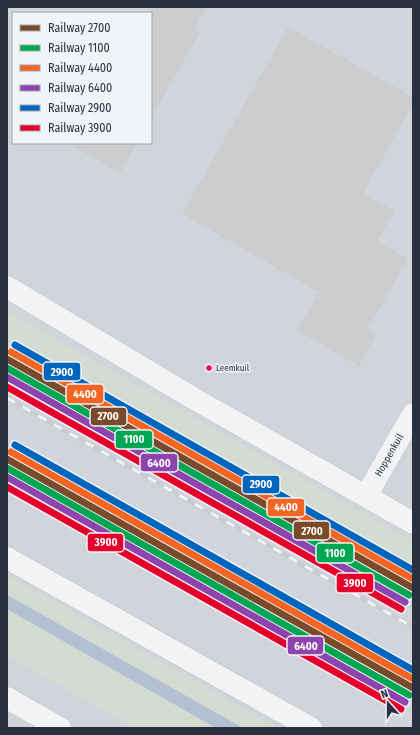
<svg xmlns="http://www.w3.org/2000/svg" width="420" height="735" font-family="'Fira Sans Condensed',sans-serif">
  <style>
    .built { fill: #d1d4da; fill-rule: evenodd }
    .green { fill: #d3dbd3 }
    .water { fill: #b1c1d1 }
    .building { fill: #cbcdcf }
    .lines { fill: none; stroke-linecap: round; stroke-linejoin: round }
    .minor-casing { stroke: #c1c3c5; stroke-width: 23 }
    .minor { stroke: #f1f3f4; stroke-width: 22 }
    .rail-casing { stroke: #cbcccf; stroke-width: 4.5 }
    .rail { stroke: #f0f3f7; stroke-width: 3; stroke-dasharray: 9; stroke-linecap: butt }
    .rail-1-casing { stroke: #f0f3f7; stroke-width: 10 }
    .rail-2-casing { stroke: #f0f3f7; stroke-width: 10 }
    .rail-3-casing { stroke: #f0f3f7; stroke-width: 10 }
    .rail-4-casing { stroke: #f0f3f7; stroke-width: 10 }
    .rail-5-casing { stroke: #f0f3f7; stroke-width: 10 }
    .rail-6-casing { stroke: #f0f3f7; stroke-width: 10 }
    .rail-1 { stroke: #7a4b2a; stroke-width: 7 }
    .rail-2 { stroke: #00a651; stroke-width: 7 }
    .rail-3 { stroke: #f26522; stroke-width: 7 }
    .rail-4 { stroke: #8e44ad; stroke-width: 7 }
    .rail-5 { stroke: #0065bd; stroke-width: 7 }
    .rail-6 { stroke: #e4002b; stroke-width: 7 }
    .bus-dot { fill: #e5007d; stroke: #f0f3f7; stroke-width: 1.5 }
    .labels { text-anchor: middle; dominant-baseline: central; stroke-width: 3; stroke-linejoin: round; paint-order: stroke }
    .bus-label { font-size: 9px; fill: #293140; stroke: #f0f3f7; text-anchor: start }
    .street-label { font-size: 10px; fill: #293140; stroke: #f0f3f7 }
    .line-badge { stroke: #f0f3f7; stroke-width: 1.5 }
    .badge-label { font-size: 11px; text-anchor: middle; font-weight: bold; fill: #fff }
  </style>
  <rect width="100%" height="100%" fill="#e3e5e7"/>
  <path class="built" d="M7,7h406v721h-406zM13,13h138v130h-138z"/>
  <g class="green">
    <path d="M7,311l406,230v26l-406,-228z"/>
    <path d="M7,575l272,153h-36l-236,-133z"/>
    <path d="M7,609l209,119h-82l-127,-72z"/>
  </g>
  <path class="water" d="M7,595l236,133h-27l-209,-119z"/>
  <g class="building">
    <path d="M151,7h55l-12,22 6,3 -49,86z"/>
    <path d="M288,27l125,70v7l-50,89 32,18 -18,30 31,18 -41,71 9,5 -17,31 -62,-36 22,-38 -137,-78z"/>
    <path d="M67,143h70l-17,30z"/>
  </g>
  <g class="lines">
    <g class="minor-casing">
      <g id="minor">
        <path d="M7,287l184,110 222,126"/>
        <path id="s1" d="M366,496l47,-82"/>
        <path d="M7,558l304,170"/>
        <path d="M7,698l53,30"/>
      </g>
    </g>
    <use href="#minor" class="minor"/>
    <g class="rail-casing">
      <path id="rail" d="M7,398l406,229"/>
    </g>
    <use href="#rail" class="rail"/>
    <g class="rail-1-casing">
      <g id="rail-1">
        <path d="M7,359l406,229"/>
        <path d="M7,459l406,229"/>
      </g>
    </g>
    <g class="rail-2-casing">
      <g id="rail-2">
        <path d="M7,368l402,227"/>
        <path d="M7,468l402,227"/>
      </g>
    </g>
    <g class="rail-3-casing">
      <g id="rail-3">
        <path d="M11,352l402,227"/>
        <path d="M11,452l402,227"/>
      </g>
    </g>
    <g class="rail-4-casing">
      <g id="rail-4">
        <path d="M7,377l398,225"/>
        <path d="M7,477l398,225"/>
      </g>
    </g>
    <g class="rail-5-casing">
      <g id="rail-5">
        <path d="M15,345l398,225"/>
        <path d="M15,445l398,225"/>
      </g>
    </g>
    <g class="rail-6-casing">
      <g id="rail-6">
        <path d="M7,387l394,222"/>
        <path d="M7,487l394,222"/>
      </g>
    </g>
    <use href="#rail-1" class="rail-1"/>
    <use href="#rail-2" class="rail-2"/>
    <use href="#rail-3" class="rail-3"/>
    <use href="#rail-4" class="rail-4"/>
    <use href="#rail-5" class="rail-5"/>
    <use href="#rail-6" class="rail-6"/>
  </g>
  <circle class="bus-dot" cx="209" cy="368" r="3.5"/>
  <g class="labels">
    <g class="bus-label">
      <text x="216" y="368">Leemkuil</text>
    </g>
    <g class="street-label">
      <text stroke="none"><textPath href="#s1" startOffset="47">Hoppenkuil</textPath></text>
    </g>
  </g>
  <g class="line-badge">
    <rect x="43" y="362" width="38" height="19" rx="4" fill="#0065bd"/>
    <rect x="66" y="384" width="38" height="20" rx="4" fill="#f26522"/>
    <rect x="90" y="407" width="37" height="19" rx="4" fill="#7a4b2a"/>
    <rect x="115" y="430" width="38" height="19" rx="4" fill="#00a651"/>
    <rect x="140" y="453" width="38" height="19" rx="4" fill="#8e44ad"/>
    <rect x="242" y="475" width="38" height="19" rx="4" fill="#0065bd"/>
    <rect x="267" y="498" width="38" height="19" rx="4" fill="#f26522"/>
    <rect x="293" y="521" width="37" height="19" rx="4" fill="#7a4b2a"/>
    <rect x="87" y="533" width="37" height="19" rx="4" fill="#e4002b"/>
    <rect x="316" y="543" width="38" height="20" rx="4" fill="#00a651"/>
    <rect x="336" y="573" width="38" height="20" rx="4" fill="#e4002b"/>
    <rect x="287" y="636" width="37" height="19" rx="4" fill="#8e44ad"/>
  </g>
  <g class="badge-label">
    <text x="62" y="376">2900</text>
    <text x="85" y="398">4400</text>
    <text x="108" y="420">2700</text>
    <text x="134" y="443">1100</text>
    <text x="159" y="467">6400</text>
    <text x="261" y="488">2900</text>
    <text x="286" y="511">4400</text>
    <text x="312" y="535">2700</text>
    <text x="106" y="546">3900</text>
    <text x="335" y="557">1100</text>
    <text x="355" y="587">3900</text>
    <text x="306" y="650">6400</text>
  </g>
  <rect width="420" height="735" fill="none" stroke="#293140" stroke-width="16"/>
  <rect x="12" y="12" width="140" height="132" fill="#f0f3f7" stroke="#a0a5ae"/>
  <rect x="20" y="25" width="20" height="6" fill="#7a4b2a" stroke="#a0a5ae"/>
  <text x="48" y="32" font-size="12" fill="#293140">Railway 2700</text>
  <rect x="20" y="45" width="20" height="6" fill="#00a651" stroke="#a0a5ae"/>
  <text x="48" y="52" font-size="12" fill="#293140">Railway 1100</text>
  <rect x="20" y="65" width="20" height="6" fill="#f26522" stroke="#a0a5ae"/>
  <text x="48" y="72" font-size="12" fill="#293140">Railway 4400</text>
  <rect x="20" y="85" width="20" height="6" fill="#8e44ad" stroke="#a0a5ae"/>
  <text x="48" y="92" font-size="12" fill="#293140">Railway 6400</text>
  <rect x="20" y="105" width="20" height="6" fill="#0065bd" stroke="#a0a5ae"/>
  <text x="48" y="112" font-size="12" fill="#293140">Railway 2900</text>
  <rect x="20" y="125" width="20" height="6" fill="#e4002b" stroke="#a0a5ae"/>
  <text x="48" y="132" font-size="12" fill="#293140">Railway 3900</text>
  <g transform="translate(388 703) rotate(339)" stroke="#f0f3f7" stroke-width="3" paint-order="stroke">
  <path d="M0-3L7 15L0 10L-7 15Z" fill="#293140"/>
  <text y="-6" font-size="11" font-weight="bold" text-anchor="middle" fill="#293140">N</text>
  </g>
</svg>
